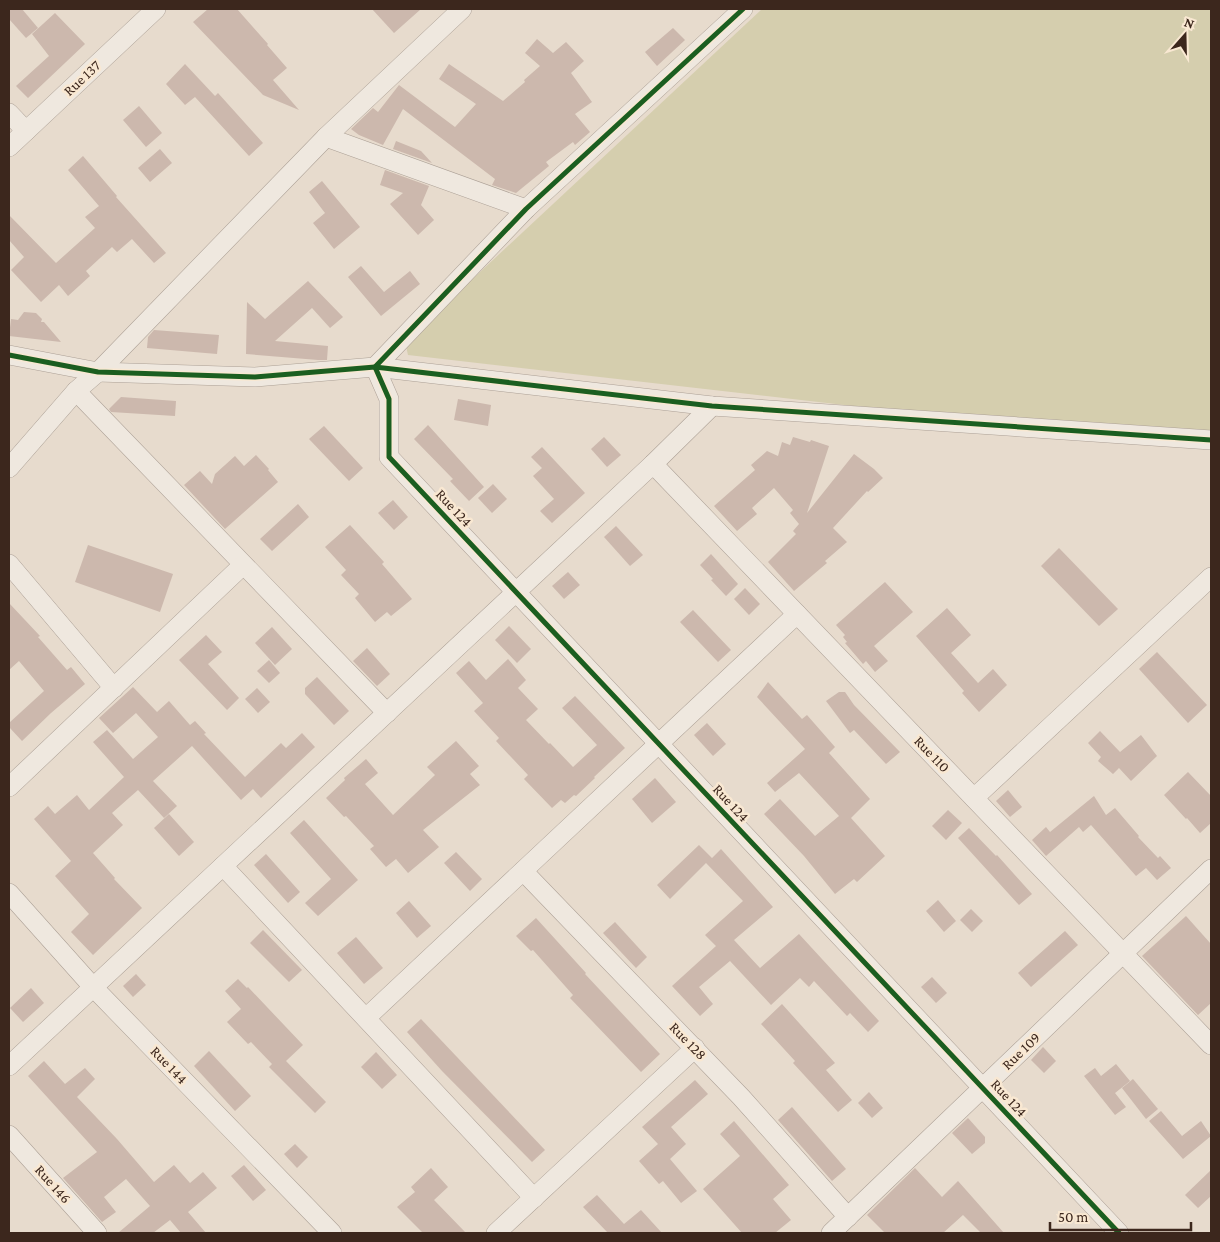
<svg xmlns="http://www.w3.org/2000/svg" width="1220" height="1242" font-family="'Crimson Pro',serif">
  <style>
    .cemetery { fill: #d5ceae }
    .building { fill: #ccb8ad }
    .lines { fill: none; stroke-linecap: round; stroke-linejoin: round }
    .minor-casing { stroke: #aca096; stroke-width: 20 }
    .minor { stroke: #efe8df; stroke-width: 19 }
    .cycleway-casing { stroke: #f9e8d2; stroke-width: 8 }
    .cycleway { stroke: #1b5e20; stroke-width: 5 }
    .labels { text-anchor: middle; dominant-baseline: central; stroke-width: 5; stroke-linejoin: round; paint-order: stroke }
    .street-label { font-size: 15px; fill: #3c271d; stroke: #f9e8d2 }
  </style>
  <rect width="100%" height="100%" fill="#e7dbcd"/>
  <path class="cemetery" d="M762,9h449v422l-271,-15 -532,-61 -3,-13z"/>
  <g class="building">
    <path d="M9,9h13l16,19 -12,10 -17,-19z"/>
    <path d="M208,9h29l31,35 -1,1 20,23 -14,12 26,30 -36,-15 -70,-73z"/>
    <path d="M372,9h49l-27,24z"/>
    <path d="M55,13l30,31 -57,54 -12,-12 33,-30 -17,-22z"/>
    <path d="M673,28l12,12 -28,26 -12,-14z"/>
    <path d="M537,39l16,14 13,-11 18,19 -13,12 21,29 -17,12 15,18 -15,13 -2,-3 -27,20 3,4 -33,27 -24,-8 3,-6 -92,-70 -20,36 -24,-10 -8,-6 22,-21 5,4 21,-27 56,42 21,-23 -37,-25 10,-15 54,37 22,-19 -1,-2 16,-14 -15,-13z"/>
    <path d="M185,64l30,32 3,-3 45,50 -14,13 -54,-59 -10,8 -19,-21z"/>
    <path d="M139,106l23,27 -16,14 -23,-27z"/>
    <path d="M396,141l25,10 11,12 -39,-14z"/>
    <path d="M160,149l12,14 -22,19 -12,-14z"/>
    <path d="M83,156l34,40 -1,1 50,56 -12,10 -22,-24 -15,13 -5,-5 -26,24 4,5 -22,20 -9,-11 -18,17 -30,-32 13,-13 -15,-17v-25l47,48 39,-35 -10,-11 14,-11 -31,-36z"/>
    <path d="M385,170l44,16 -8,19 13,15 -16,15 -28,-31 13,-11 -23,-8z"/>
    <path d="M322,181l38,46 -26,22 -21,-26 12,-10 -16,-21z"/>
    <path d="M361,266l23,26 26,-21 10,13 -39,32 -33,-39z"/>
    <path d="M308,281l35,36 -13,11 -18,-20 -37,33 53,5 -1,14h-9l-72,-6 1,-52 18,17z"/>
    <path d="M24,312l12,1 6,6 -1,3h3l17,20 -52,-6 2,-17 7,1z"/>
    <path d="M154,330l65,5 -2,19 -70,-6 1,-11z"/>
    <path d="M121,397l55,4 -1,15 -64,-4 -2,-3z"/>
    <path d="M458,399l33,6 -3,21 -34,-6z"/>
    <path d="M428,425l56,62 -15,14 -19,-20 3,-2 -39,-40z"/>
    <path d="M324,426l39,42 -14,13 -40,-42z"/>
    <path d="M604,437l17,18 -14,12 -16,-18z"/>
    <path d="M793,437l17,5 1,-2 18,6 -22,67 47,-59 20,15 9,9 -15,14 -1,-1 -34,37 14,14 -22,19 2,2 -33,28 -26,-29 28,-28 -3,-3 6,-7 -9,-11 3,-3 -19,-22 -22,20 5,6 -20,17 -23,-25 41,-36 -4,-5 16,-14 11,5 4,-14 8,3z"/>
    <path d="M542,447l43,46 -33,30 -12,-12 14,-12 -21,-23 9,-8 -11,-11z"/>
    <path d="M256,455l13,14 -1,1 10,12 -53,47 -41,-44 16,-14 12,13 3,-10 20,-18 9,10z"/>
    <path d="M493,484l14,15 -15,14 -14,-15z"/>
    <path d="M393,500l15,17 -14,13 -16,-17z"/>
    <path d="M298,504l11,13 -37,34 -12,-12z"/>
    <path d="M350,525l34,37 -2,2 30,35 -21,17 -4,-4 -12,10 -20,-24 4,-4 -18,-19 5,-5 -21,-23z"/>
    <path d="M616,526l27,29 -13,11 -26,-29z"/>
    <path d="M88,545l85,29 -13,38 -85,-30z"/>
    <path d="M1059,548l59,61 -19,17 -58,-60z"/>
    <path d="M711,554l27,30 -12,12 -15,-16 2,-1 -13,-14z"/>
    <path d="M568,572l12,13 -16,14 -12,-13z"/>
    <path d="M885,582l28,30 -39,34 14,15 -13,11 -9,-11 -3,3 -18,-21 2,-1 -4,-5 2,-2 -9,-10z"/>
    <path d="M745,588l15,16 -11,11 -15,-16z"/>
    <path d="M9,603l31,33 -2,1 29,33 4,-3 14,17 -34,29 -29,28 -13,-14v-4l35,-32 -25,-30 -10,9z"/>
    <path d="M947,608l24,27 -20,18 27,30 15,-14 14,16 -28,27 -17,-19 2,-2 -48,-55z"/>
    <path d="M693,610l38,40 -13,12 -38,-40z"/>
    <path d="M509,626l22,23 -14,14 -22,-23z"/>
    <path d="M272,627l20,22 -17,16 -20,-22z"/>
    <path d="M206,635l16,17 -14,12 31,34 -12,12 -48,-50z"/>
    <path d="M367,648l23,26 -13,12 -24,-25z"/>
    <path d="M1157,652l50,53 -19,18 -49,-54z"/>
    <path d="M508,659l18,21 -8,8 20,21 -12,11 23,24 1,-1 23,24 24,-22 -35,-37 13,-12 50,52 -31,29 1,1 -19,18 -2,-1 -9,8 -4,-3 -9,8 -28,-29 4,-4 -32,-34 3,-3 -25,-27 9,-8 -27,-30 13,-12 17,19z"/>
    <path d="M269,660l11,13 -11,10 -12,-12z"/>
    <path d="M317,677l32,34 -15,14 -29,-31v-6z"/>
    <path d="M768,682l34,37 5,-4 28,32 -6,6 41,46 -19,19 34,38 -28,26 -3,-3 -19,15 -31,-38 -40,-42 16,-15 35,37 24,-20 -40,-43 -24,19 -8,-9 38,-34 -48,-52z"/>
    <path d="M133,687l24,25 12,-11 21,24 5,-4 11,12 -2,1 41,43 36,-34 5,5 16,-15 13,14 -54,51 -8,-9 -12,11 -49,-54 -39,35 24,25 -13,12 -26,-28 -26,23 11,12 -30,28 22,25 -1,1 28,29 -49,47 -22,-23 18,-18 -34,-38 16,-15 -37,-42 14,-13 7,8 22,-19 12,15 35,-33 -31,-35 14,-12 26,29 25,-22 -22,-24 -23,20 -14,-15z"/>
    <path d="M257,688l13,14 -12,11 -13,-14z"/>
    <path d="M839,692h6l9,13 46,47 -14,12 -32,-34 -4,3 -24,-32z"/>
    <path d="M707,723l19,21 -13,12 -19,-21z"/>
    <path d="M1100,731l20,21 21,-17 16,21 -26,25 -12,-13 -6,6 -15,-13 3,-4 -13,-14z"/>
    <path d="M456,741l23,25 -9,8 10,11 -57,45 16,17 -31,26 -12,-14 -10,8 -16,-18 4,-3 -28,-30 -2,1 -18,-19 19,-18 -1,-2 22,-19 12,14 -13,11 28,31 42,-40 -8,-8z"/>
    <path d="M1188,772l23,24v27l-11,10 -13,-15 -1,1 -22,-24z"/>
    <path d="M655,778l21,24 -24,21 -20,-24z"/>
    <path d="M1008,790l14,17 -12,10 -14,-16z"/>
    <path d="M1094,796l12,19 9,-7 24,28 -1,1 20,21 2,-2 11,12 -14,12 -11,-12 -10,8 -45,-51 -8,7 -4,-5 -33,29 -14,-16 14,-13 4,5z"/>
    <path d="M948,810l14,13 -16,17 -14,-14z"/>
    <path d="M169,814l25,28 -15,14 -25,-28z"/>
    <path d="M304,820l54,60 -40,36 -13,-13 26,-24 -41,-46z"/>
    <path d="M969,828l27,28 1,-1 35,39 -13,11 -61,-67z"/>
    <path d="M699,845l13,13 9,-9 52,58 -39,33 26,28 39,-34 80,87 -11,11 -18,-19 -3,3 -33,-35 -5,6 -9,-9 -29,27 -41,-44 -31,26 14,17 -13,12 -28,-30 44,-40 -11,-11 38,-34 -37,-38 -36,36 -13,-14z"/>
    <path d="M456,852l26,27 -12,12 -26,-28z"/>
    <path d="M266,854l34,38 -12,11 -34,-38z"/>
    <path d="M938,900l18,21 -12,11 -18,-21z"/>
    <path d="M409,901l22,25 -14,12 -21,-25z"/>
    <path d="M971,909l12,12 -11,11 -12,-12z"/>
    <path d="M1186,916l25,28v59l-13,12 -56,-59z"/>
    <path d="M536,918l50,55 -1,1 75,80 -19,18 -71,-74 3,-3 -40,-45 -2,1 -15,-15z"/>
    <path d="M615,922l32,35 -11,11 -33,-35z"/>
    <path d="M263,930l39,40 -13,12 -39,-39z"/>
    <path d="M1065,931l13,14 -47,42 -13,-14z"/>
    <path d="M356,937l27,31 -19,16 -27,-31z"/>
    <path d="M136,974l10,11 -13,12 -10,-11z"/>
    <path d="M932,977l15,16 -11,10 -15,-16z"/>
    <path d="M238,979l9,9 1,-1 55,58 -17,16 40,41 -11,11 -46,-46 3,-3 -21,-22 -3,2 -21,-22 14,-13 -16,-18z"/>
    <path d="M31,988l13,15 -21,19 -13,-14z"/>
    <path d="M782,1004l53,59 -9,7 26,30 -14,12 -45,-49 2,-2 -34,-37z"/>
    <path d="M421,1019l124,131 -13,12 -90,-91 -35,-39z"/>
    <path d="M1043,1047l13,14 -12,12 -13,-13z"/>
    <path d="M209,1051l42,45 -16,15 -41,-45z"/>
    <path d="M376,1052l21,23 -15,14 -21,-22z"/>
    <path d="M44,1061l21,23 20,-16 10,11 -18,18 40,42 37,43 20,-17 16,18 13,-11 14,16 -29,24 18,21h-25l-11,-13 -17,13h-35l32,-27 -24,-27 -22,18 12,15 -14,10 -39,-44 34,-26 -69,-76z"/>
    <path d="M1116,1064l14,17 -15,12 11,14 -11,8 -31,-39 11,-8 6,8z"/>
    <path d="M1133,1079l25,30 -12,10 -24,-31z"/>
    <path d="M695,1080l13,14 -37,33 15,17 -16,15 27,32 -16,12 -18,-22 -4,3 -20,-23 19,-17 -16,-17z"/>
    <path d="M869,1092l14,16 -11,10 -14,-15z"/>
    <path d="M792,1107l54,62 -14,12 -54,-61z"/>
    <path d="M1161,1111l21,25 19,-15 10,15 -28,23 -34,-38z"/>
    <path d="M968,1118l17,19v6l-13,11 -20,-21z"/>
    <path d="M734,1121l55,64 -16,14 18,21 -16,13h-33l-39,-44 37,-33 -20,-22z"/>
    <path d="M295,1144l13,13 -11,11 -13,-14z"/>
    <path d="M244,1165l22,25 -13,11 -22,-25z"/>
    <path d="M431,1168l17,19 -14,13 32,33h-43l-26,-26 18,-15 -4,-5z"/>
    <path d="M915,1168l27,29 16,-16 46,52h-23l-18,-18 -20,18h-58l-18,-18z"/>
    <path d="M1211,1170v26l-13,12 -13,-13z"/>
    <path d="M597,1195l27,29 17,-14 21,23h-54l-25,-26z"/>
  </g>
  <g class="lines">
    <g class="minor-casing">
      <g id="minor">
        <path d="M743,9l-217,200 -151,158 14,32v58l730,776"/>
        <path d="M9,113l17,18"/>
        <path d="M326,137l200,72"/>
        <path d="M9,147l147,-138"/>
        <path d="M9,355l89,17 157,5 120,-10 337,39 499,34"/>
        <path d="M76,391l311,322"/>
        <path d="M653,464l558,581"/>
        <path d="M9,468l67,-77 22,-19 228,-235 136,-128"/>
        <path d="M9,564l105,124"/>
        <path d="M9,787l234,-222"/>
        <path d="M974,798l237,-221"/>
        <path d="M223,866l311,332"/>
        <path d="M523,871l218,226 107,120"/>
        <path d="M9,893l84,94 239,246"/>
        <path d="M366,1018l431,-404"/>
        <path d="M9,1066l644,-602 59,-58"/>
        <path d="M9,1135l88,98"/>
        <path d="M496,1233l199,-185"/>
        <path d="M831,1233l380,-364"/>
      </g>
    </g>
    <use href="#minor" class="minor"/>
    <g class="cycleway-casing">
      <g id="cycleway">
        <path d="M743,9l-217,200 -151,158 14,32v58l730,776"/>
        <path d="M9,355l89,17 157,5 120,-10 337,39 499,34"/>
      </g>
    </g>
    <use href="#cycleway" class="cycleway"/>
  </g>
  <g class="labels">
    <g class="street-label">
      <text transform="translate(82 78) rotate(-43)">Rue 137</text>
      <text transform="translate(454 508) rotate(47)">Rue 124</text>
      <text transform="translate(932 754) rotate(46)">Rue 110</text>
      <text transform="translate(731 803) rotate(47)">Rue 124</text>
      <text transform="translate(688 1041) rotate(46)">Rue 128</text>
      <text transform="translate(1021 1051) rotate(-44)">Rue 109</text>
      <text transform="translate(169 1065) rotate(46)">Rue 144</text>
      <text transform="translate(1009 1098) rotate(47)">Rue 124</text>
      <text transform="translate(53 1184) rotate(48)">Rue 146</text>
    </g>
  </g>
  <rect width="1220" height="1242" fill="none" stroke="#3c271d" stroke-width="20"/>
  <g transform="translate(1185 35) rotate(20)" stroke="#f9e8d2" stroke-width="4" paint-order="stroke">
  <path d="M0-4L9 19L0 12L-9 19Z" fill="#3c271d"/>
  <text y="-8" font-size="14" font-weight="bold" text-anchor="middle" fill="#3c271d">N</text>
  </g>
  <path d="M1050 1222v8h141v-8" fill="none" stroke="#3c271d" stroke-width="2.5"/>
  <text x="1058" y="1222" font-size="15" fill="#3c271d" stroke="#f9e8d2" stroke-width="4" paint-order="stroke">50 m</text>
</svg>
